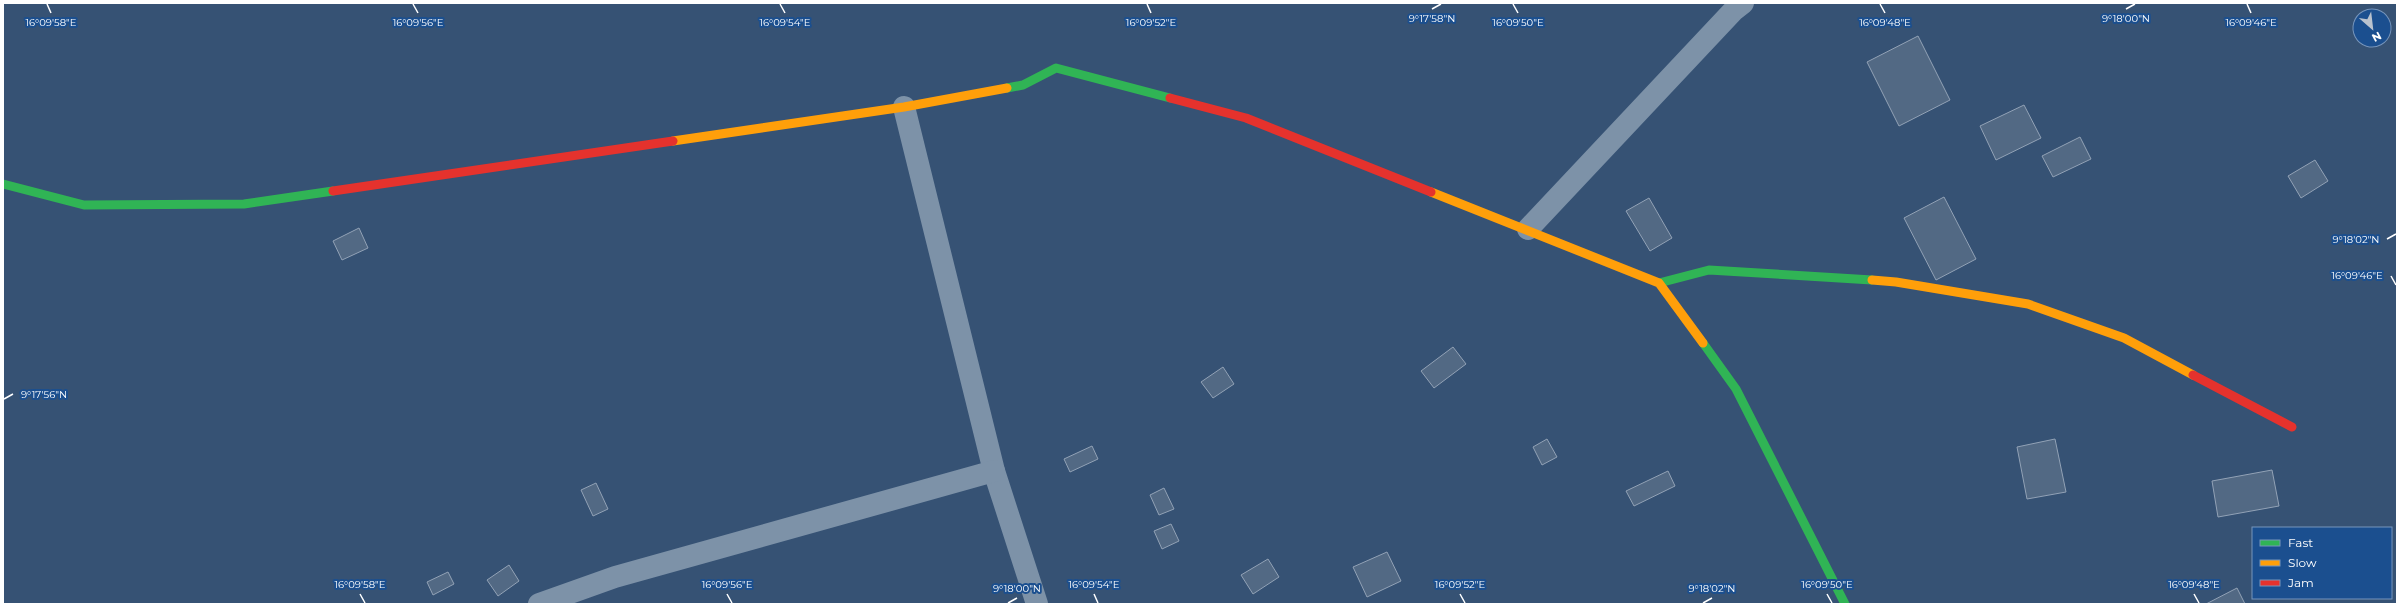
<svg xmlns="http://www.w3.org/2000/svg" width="2400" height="607" font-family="Montserrat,sans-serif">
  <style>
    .building { fill: #526984; stroke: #92a2b6 }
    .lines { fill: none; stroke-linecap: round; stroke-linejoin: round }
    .street { stroke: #7d92a8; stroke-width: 22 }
    .fast { stroke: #30b455; stroke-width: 9 }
    .slow { stroke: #ff9f0a; stroke-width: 9 }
    .jam { stroke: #e5322d; stroke-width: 9 }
    .ticks { fill: none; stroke: #fff; stroke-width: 1.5 }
    .ticks-label { font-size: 10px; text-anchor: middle; fill: #fff; stroke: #1b4f8f; stroke-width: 4; stroke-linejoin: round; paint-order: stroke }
  </style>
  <rect width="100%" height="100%" fill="#365274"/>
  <g class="building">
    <path d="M1918,36l32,64 -51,26 -32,-64z"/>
    <path d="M2024,105l17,33 -45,22 -16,-34z"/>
    <path d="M2080,137l11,22 -38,18 -11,-21z"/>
    <path d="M2315,160l13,21 -27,17 -13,-22z"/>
    <path d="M1944,197l32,62 -40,21 -32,-62z"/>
    <path d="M1649,198l23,40 -22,13 -24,-40z"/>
    <path d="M359,228l9,20 -26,12 -9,-19z"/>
    <path d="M1453,347l13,17 -32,24 -13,-17z"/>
    <path d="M1223,367l11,17 -21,14 -12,-16z"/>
    <path d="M1547,439l10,18 -15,8 -9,-18z"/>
    <path d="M2055,439l11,53 -39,7 -10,-52z"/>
    <path d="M1092,446l6,13 -28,13 -6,-13z"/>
    <path d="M2272,470l7,36 -61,11 -6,-36z"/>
    <path d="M1668,471l7,15 -41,20 -8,-15z"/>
    <path d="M596,483l12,26 -15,7 -12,-26z"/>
    <path d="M1164,488l10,21 -15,6 -9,-20z"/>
    <path d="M1171,524l8,17 -17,8 -8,-18z"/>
    <path d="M1387,552l14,29 -34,16 -14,-30z"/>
    <path d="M1268,559l11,18 -26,17 -12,-19z"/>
    <path d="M509,565l10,16 -21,15 -11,-16z"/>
    <path d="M448,572l6,12 -21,11 -6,-13z"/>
    <path d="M2237,588l8,16h-39z"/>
  </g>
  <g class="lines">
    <g class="street">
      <path d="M904,107l90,364 43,133"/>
      <path d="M1528,229l206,-219 9,-7"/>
      <path d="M539,604l76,-27 379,-106"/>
    </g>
    <g class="fast">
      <path d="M1007,88l16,-3 33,-17 114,30"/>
      <path d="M3,184l81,21 160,-1 89,-13"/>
      <path d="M1659,283l50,-13 163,10"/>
      <path d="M1703,343l33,46 109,215"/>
    </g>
    <g class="slow">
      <path d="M673,141l231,-34 103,-19"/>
      <path d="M1431,192l228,91 44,60"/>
      <path d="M1872,280l24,2 132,22 96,34 69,37"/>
    </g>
    <g class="jam">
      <path d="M1170,98l76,20 185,74"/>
      <path d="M333,191l340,-50"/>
      <path d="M2193,375l99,52"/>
    </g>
  </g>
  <path class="ticks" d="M47,4l4,9M413,4l5,9M780,4l5,9M1147,4l4,9M1513,4l5,9M1880,4l5,9M2247,4l4,9M1432,9l9,-5M2126,9l9,-5M2387,239l9,-5M2391,276l5,9M4,399l9,-5M360,594l5,9M727,594l5,9M1094,594l4,9M1460,594l5,9M1827,594l5,9M2194,594l5,9M1008,603l9,-5M1703,603l9,-5"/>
  <g class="ticks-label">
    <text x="1432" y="22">9°17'58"N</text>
    <text x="2126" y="22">9°18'00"N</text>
    <text x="51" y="26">16°09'58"E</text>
    <text x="418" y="26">16°09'56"E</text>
    <text x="785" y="26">16°09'54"E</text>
    <text x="1151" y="26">16°09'52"E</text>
    <text x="1518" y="26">16°09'50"E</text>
    <text x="1885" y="26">16°09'48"E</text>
    <text x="2251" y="26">16°09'46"E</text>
    <text x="2356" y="243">9°18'02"N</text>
    <text x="2357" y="279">16°09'46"E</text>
    <text x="44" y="398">9°17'56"N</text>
    <text x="360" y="588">16°09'58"E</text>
    <text x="727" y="588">16°09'56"E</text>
    <text x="1094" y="588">16°09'54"E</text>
    <text x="1460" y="588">16°09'52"E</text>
    <text x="1827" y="588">16°09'50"E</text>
    <text x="2194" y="588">16°09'48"E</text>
    <text x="1017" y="592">9°18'00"N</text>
    <text x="1712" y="592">9°18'02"N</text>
  </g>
  <rect width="2400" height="607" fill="none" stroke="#ffffff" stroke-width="8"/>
  <rect x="2252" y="527" width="140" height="72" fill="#1b4f8f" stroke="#7695bc"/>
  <rect x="2260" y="540" width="20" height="6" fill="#30b455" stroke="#7695bc"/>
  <text x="2288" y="547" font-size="12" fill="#ffffff">Fast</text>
  <rect x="2260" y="560" width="20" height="6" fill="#ff9f0a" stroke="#7695bc"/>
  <text x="2288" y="567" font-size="12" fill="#ffffff">Slow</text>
  <rect x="2260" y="580" width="20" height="6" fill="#e5322d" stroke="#7695bc"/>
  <text x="2288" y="587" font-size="12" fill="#ffffff">Jam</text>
  <g transform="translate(2372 28) rotate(152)"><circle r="19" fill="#1b4f8f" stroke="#7695bc"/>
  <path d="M0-3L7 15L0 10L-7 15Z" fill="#b9c2ce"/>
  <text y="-6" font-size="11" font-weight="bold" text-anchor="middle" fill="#ffffff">N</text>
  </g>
</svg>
